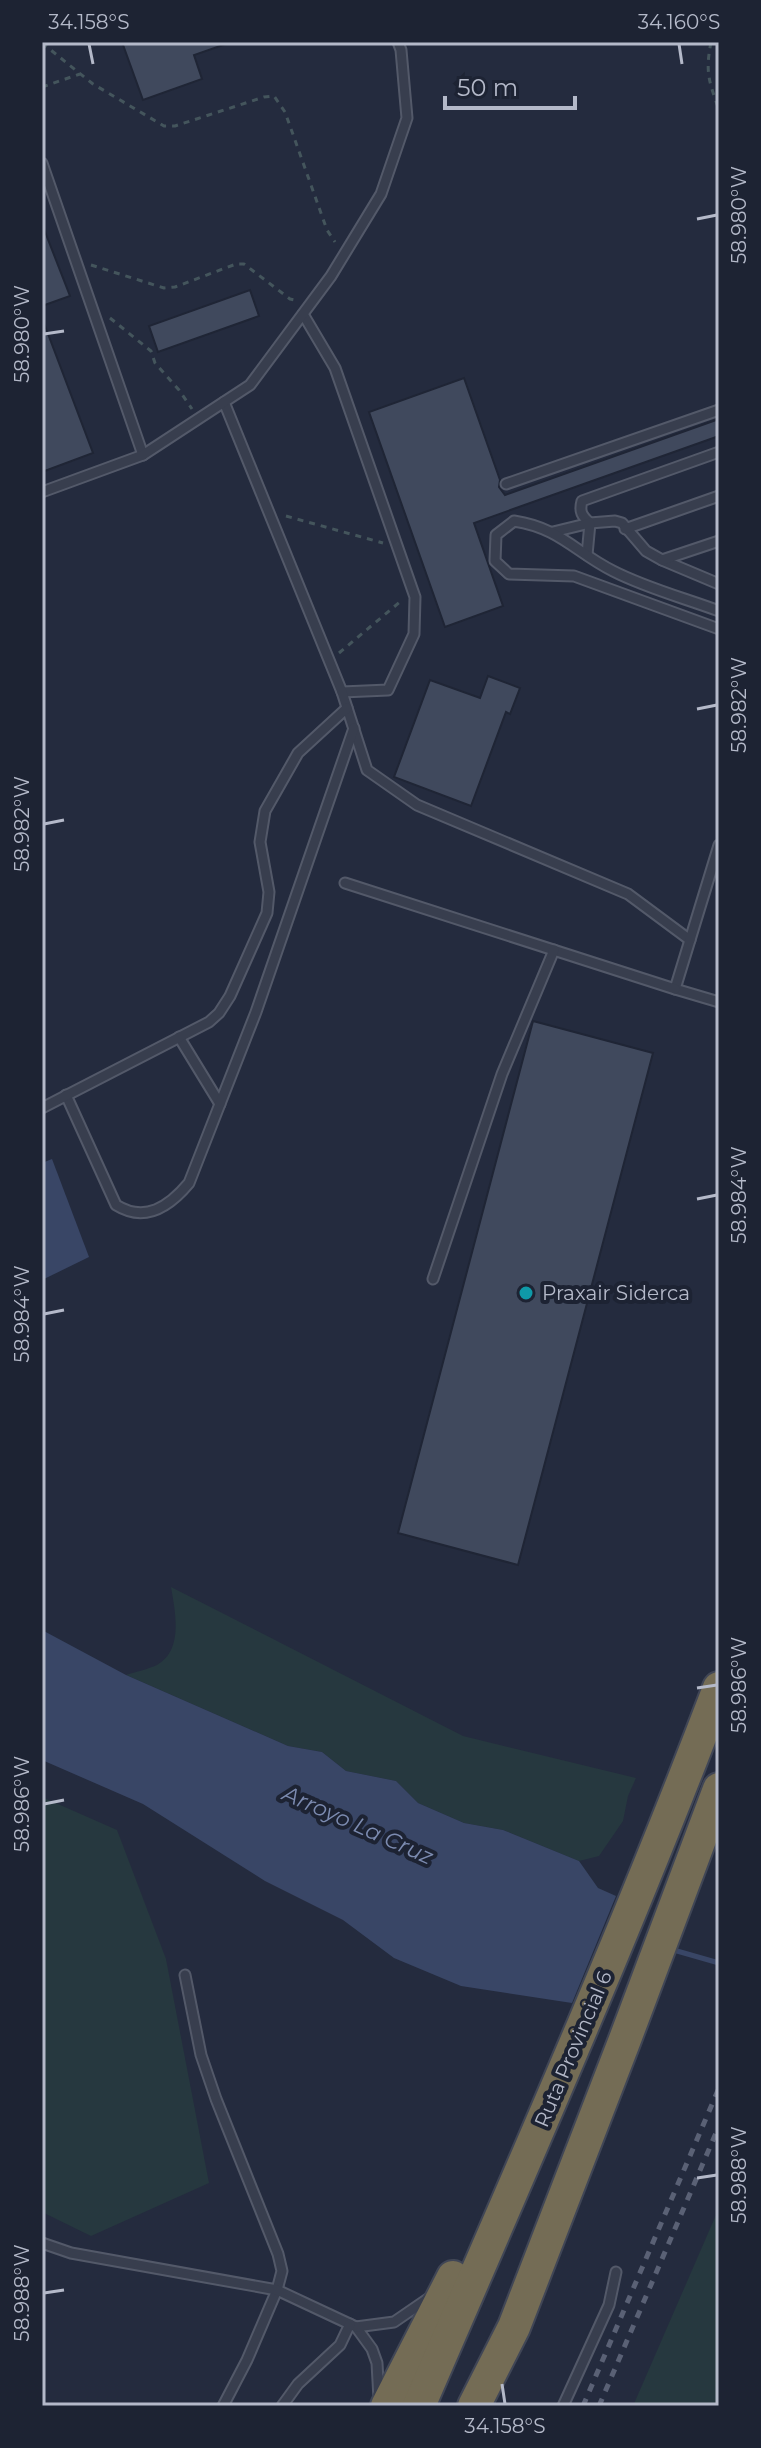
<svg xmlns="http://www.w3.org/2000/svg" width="761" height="2448" font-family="Montserrat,sans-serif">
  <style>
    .green { fill: #26383f }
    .water { fill: #394666 }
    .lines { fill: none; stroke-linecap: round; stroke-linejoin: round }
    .stream { stroke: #394666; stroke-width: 5 }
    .building { fill: #40495d; stroke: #1f2535; stroke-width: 2 }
    .lane-casing { stroke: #535969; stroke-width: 13 }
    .highway-casing { stroke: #404656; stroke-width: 36 }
    .path { stroke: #44555c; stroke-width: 3; stroke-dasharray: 6 6; stroke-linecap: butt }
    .lane { stroke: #383e4e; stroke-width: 9 }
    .highway { stroke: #746c55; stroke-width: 32 }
    .rail { stroke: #5a6175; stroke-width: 5; stroke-dasharray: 8 8; stroke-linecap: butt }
    .ticks { fill: none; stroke: #b4b9c9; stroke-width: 3 }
    .culture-dot { fill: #0f9aa8; stroke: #1d2333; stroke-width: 3 }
    .labels { text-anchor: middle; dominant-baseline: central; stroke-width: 8; stroke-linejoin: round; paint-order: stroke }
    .poi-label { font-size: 20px; fill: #b4b9c9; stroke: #1d2333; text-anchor: start }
    .street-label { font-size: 20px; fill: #b4b9c9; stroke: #1d2333 }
    .water-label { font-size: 22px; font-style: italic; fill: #7c8bb0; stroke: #1d2333 }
    .neatline { fill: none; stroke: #b4b9c9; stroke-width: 3 }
    .ticks-label { font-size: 20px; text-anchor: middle; fill: #b4b9c9 }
  </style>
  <rect width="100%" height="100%" fill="#242b3e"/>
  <g class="green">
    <path d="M171,1587l292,149 173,42 -8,18 -5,25 -24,35 -20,5 -76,-31 -39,-7 -46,-20 -22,-22 -50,-10 -24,-19 -34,-6 -162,-71c10,-3 22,-6 31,-10 27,-15 18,-54 14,-78z"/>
    <path d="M42,1797l75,33 49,129 43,224 -118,53 -49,-24z"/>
    <path d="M719,2208v198h-86z"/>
  </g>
  <g class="water">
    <path d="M52,1159l37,98 -47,23v-117z"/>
    <path d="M42,1630l84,45 162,71 34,6 24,19 50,10 22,22 46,20 39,7 76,31 19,27 18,8 -44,107 -111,-17 -67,-28 -51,-38 -78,-39 -122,-77 -101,-44z"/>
  </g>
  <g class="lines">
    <path class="stream" d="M670,1949l49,14"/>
  </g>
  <g class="building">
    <path d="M122,42h104v2l-32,11 8,24 -59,21z"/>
    <path d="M42,224l28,72 -28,10z"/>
    <path d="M250,290l9,26 -101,36 -9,-26z"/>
    <path d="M42,318l51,135 -51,19z"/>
    <path d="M464,378l36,102 -1,7 6,8 214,-76v17l-245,87 29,83 -58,21 -76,-215z"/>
    <path d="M488,676l32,12 -10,26 -4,-2 -35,94 -77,-29 36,-97 50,18z"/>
    <path d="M533,1021l120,32 -135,512 -120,-32z"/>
  </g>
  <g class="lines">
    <g class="lane-casing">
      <g id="lane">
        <path d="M42,163l101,292"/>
        <path d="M303,314l32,54 80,229 -1,37 -26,56 -46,2"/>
        <path d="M224,402l118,290 25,78 50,35 211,89 62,46"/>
        <path d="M719,452l-137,49c-3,11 0,15 8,22l25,-2 7,2 24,28 16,9 57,24"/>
        <path d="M506,484l213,-74"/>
        <path d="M42,492l101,-37 107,-70 81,-109 50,-82 26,-76 -6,-68 -3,-8"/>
        <path d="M625,529l94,-33"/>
        <path d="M553,532l37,-9 -3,32"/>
        <path d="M662,560l57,-19"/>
        <path d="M719,611c-35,-13 -73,-23 -106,-40 -38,-19 -53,-43 -99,-50l-18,14 -1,26 14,13 65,2 145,53"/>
        <path d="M719,845l-44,144 44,13"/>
        <path d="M345,883l330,106"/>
        <path d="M179,1037l41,67"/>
        <path d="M66,1095l50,110c29,18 53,2 73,-22l67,-171 98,-284"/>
        <path d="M42,1108l167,-86 10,-9 11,-17 37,-83 2,-21 -9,-50 5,-31 33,-58 49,-45"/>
        <path d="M433,1279l69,-205 52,-124"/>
        <path d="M185,1975l16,80 15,44 62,155 4,17 -5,19 -30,70 -24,46"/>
        <path d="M42,2243l29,10 206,37 79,37 16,22 5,14 2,36"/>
        <path d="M356,2327l38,-5 35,-24"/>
        <path d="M282,2406l16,-22 42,-39 10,-21"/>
        <path d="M563,2406l46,-101 7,-33"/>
      </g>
    </g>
    <g class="highway-casing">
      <g id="highway">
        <path d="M387,2406l66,-129"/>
        <path d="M419,2406c103,-238 208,-476 300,-718"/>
        <path d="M474,2406l40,-79 110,-285 95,-253"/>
      </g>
    </g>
    <g class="path">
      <path d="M711,42c-6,31 -2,39 8,68"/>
      <path d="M42,43l51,41 71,42h11l89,-29 10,-1 11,16 42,118 8,12"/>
      <path d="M42,87l38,-13"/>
      <path d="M91,265l73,23 11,-1 61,-23h8l46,35 5,1"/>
      <path d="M110,318l41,33 4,12 24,27 13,19"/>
      <path d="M286,516l97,27"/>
      <path d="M339,653l62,-52"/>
    </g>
    <use href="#lane" class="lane"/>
    <use href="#highway" class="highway"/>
    <g class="rail">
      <path d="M583,2406l136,-318"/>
      <path d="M599,2406l120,-280"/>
    </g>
  </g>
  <path class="ticks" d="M89,44l4,20M679,44l3,20M697,219l20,-4M44,334l20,-3M697,709l20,-4M44,824l20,-4M697,1199l20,-4M44,1314l20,-4M697,1688l20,-3M44,1804l20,-4M697,2178l20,-3M44,2293l20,-3M502,2384l3,20"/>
  <circle class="culture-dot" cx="526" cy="1293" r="8"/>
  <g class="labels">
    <g class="poi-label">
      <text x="542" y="1293">Praxair Siderca</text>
    </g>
    <g class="street-label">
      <text transform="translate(573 2049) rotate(-67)">Ruta Provincial 6</text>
    </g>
    <g class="water-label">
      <text transform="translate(358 1825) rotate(24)">Arroyo La Cruz</text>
    </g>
  </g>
  <rect width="761" height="2448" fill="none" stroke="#1d2333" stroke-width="88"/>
  <path d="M445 96v12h130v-12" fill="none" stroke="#b4b9c9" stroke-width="4"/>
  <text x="457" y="96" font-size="24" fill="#b4b9c9" stroke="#1d2333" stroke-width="6" paint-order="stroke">50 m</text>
  <rect x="44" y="44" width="673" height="2360" class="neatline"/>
  <g class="ticks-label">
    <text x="89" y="29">34.158°S</text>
    <text x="679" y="29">34.160°S</text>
    <text transform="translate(739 215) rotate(-90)" y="7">58.980°W</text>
    <text transform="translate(22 334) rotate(-90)" y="7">58.980°W</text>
    <text transform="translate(739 705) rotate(-90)" y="7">58.982°W</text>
    <text transform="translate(22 824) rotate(-90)" y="7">58.982°W</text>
    <text transform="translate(739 1195) rotate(-90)" y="7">58.984°W</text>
    <text transform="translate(22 1314) rotate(-90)" y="7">58.984°W</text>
    <text transform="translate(739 1685) rotate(-90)" y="7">58.986°W</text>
    <text transform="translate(22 1804) rotate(-90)" y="7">58.986°W</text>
    <text transform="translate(739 2175) rotate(-90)" y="7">58.988°W</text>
    <text transform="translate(22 2293) rotate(-90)" y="7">58.988°W</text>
    <text x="505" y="2433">34.158°S</text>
  </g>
</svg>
